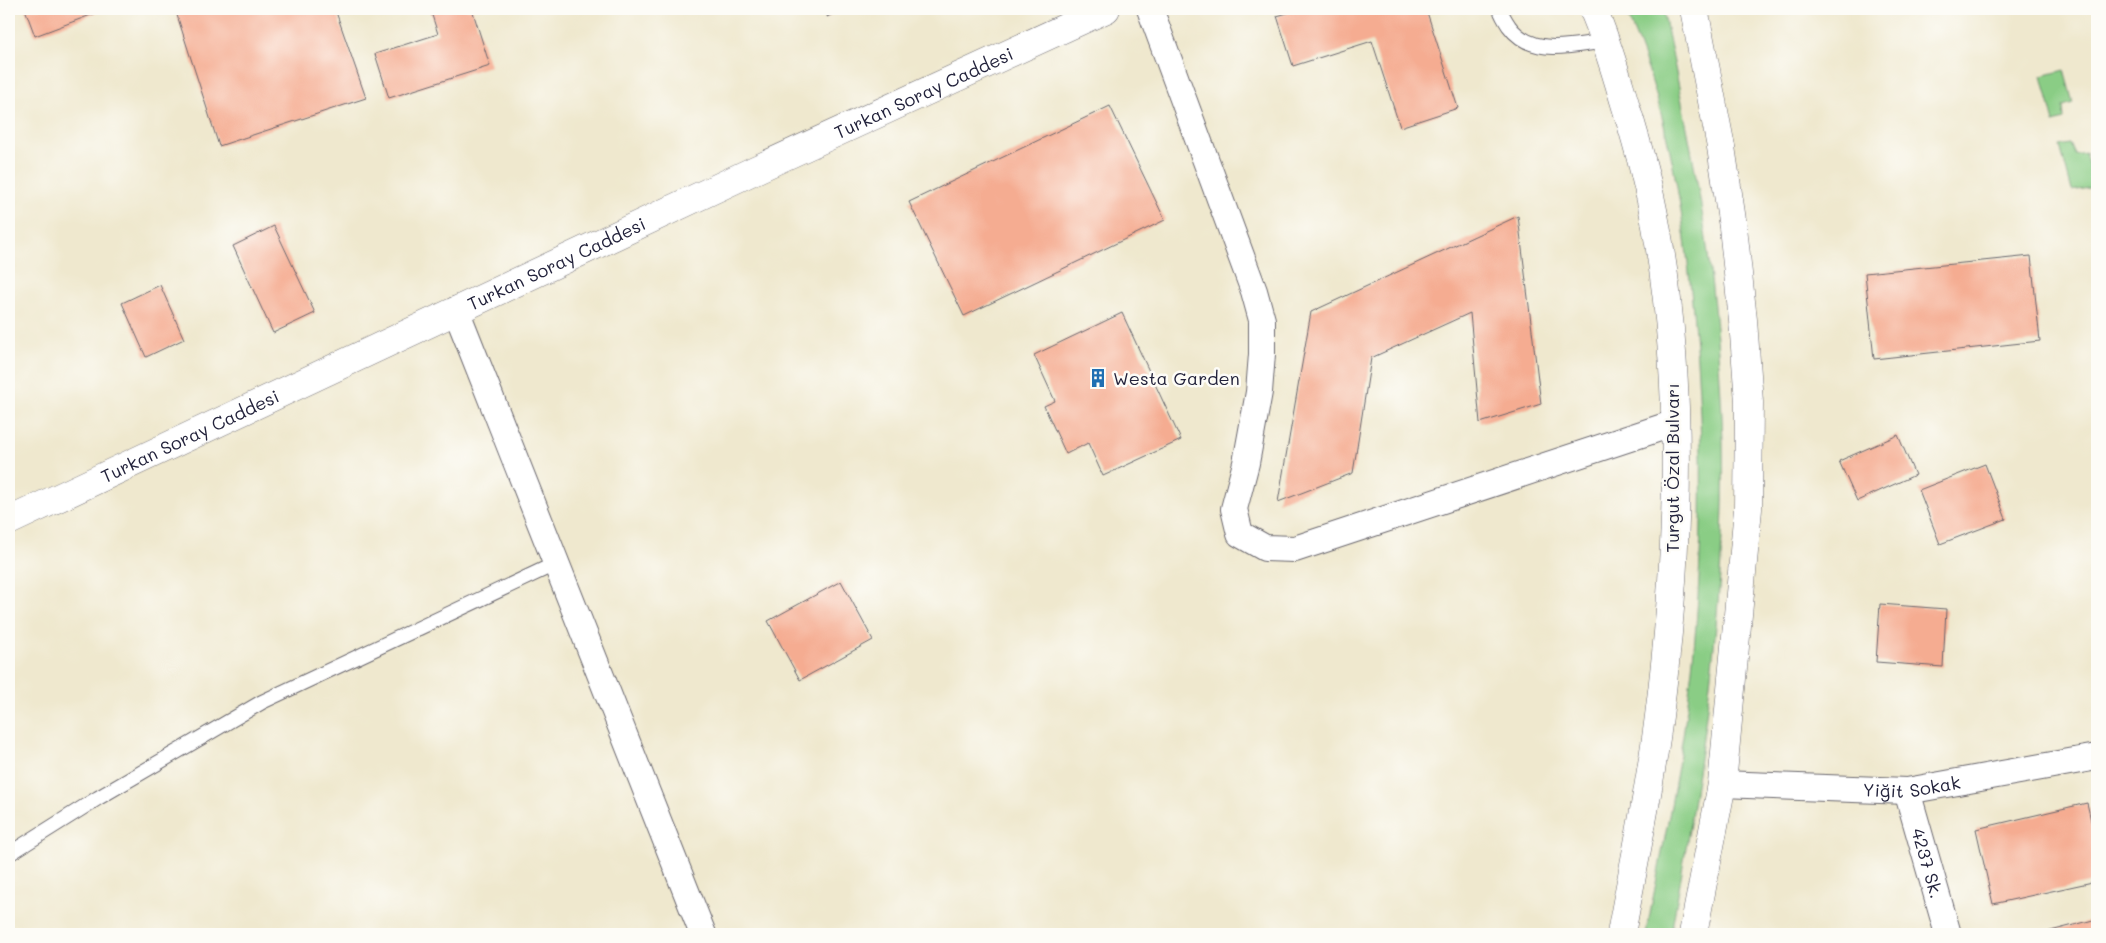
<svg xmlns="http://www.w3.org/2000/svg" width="2106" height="943" font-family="Mali,sans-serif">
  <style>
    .green { fill: #8acd85; stroke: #567860 }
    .building { fill: #f5ac91 }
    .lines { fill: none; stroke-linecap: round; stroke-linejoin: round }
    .service-casing { stroke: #6a676e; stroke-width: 16 }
    .minor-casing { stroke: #6a676e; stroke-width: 28 }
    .tertiary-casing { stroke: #6a676e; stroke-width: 29 }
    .primary-casing { stroke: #6a676e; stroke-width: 29 }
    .service { stroke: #fff; stroke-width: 14 }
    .minor { stroke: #fff; stroke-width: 26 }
    .tertiary { stroke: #fff; stroke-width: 28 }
    .primary { stroke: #fff; stroke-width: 28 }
    .labels { text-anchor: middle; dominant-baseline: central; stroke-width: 5; stroke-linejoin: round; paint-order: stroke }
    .street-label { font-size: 18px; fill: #22223b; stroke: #fdfcf7 }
    .poi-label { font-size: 18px; fill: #22223b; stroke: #fdfcf7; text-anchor: start }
  </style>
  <rect width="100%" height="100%" fill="#fdfcf7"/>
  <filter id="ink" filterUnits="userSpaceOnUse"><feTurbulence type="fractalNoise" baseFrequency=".02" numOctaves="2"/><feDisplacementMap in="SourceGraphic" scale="10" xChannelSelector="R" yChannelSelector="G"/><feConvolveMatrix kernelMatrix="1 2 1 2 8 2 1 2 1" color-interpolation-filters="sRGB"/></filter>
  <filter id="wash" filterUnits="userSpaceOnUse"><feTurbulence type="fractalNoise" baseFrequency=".0096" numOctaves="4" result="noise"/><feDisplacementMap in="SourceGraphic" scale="20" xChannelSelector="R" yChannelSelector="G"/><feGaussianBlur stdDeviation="1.12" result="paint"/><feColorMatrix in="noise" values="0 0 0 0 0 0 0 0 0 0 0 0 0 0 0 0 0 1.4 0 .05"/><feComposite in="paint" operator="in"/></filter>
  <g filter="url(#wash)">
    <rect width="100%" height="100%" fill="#efe8ce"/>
    <g class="green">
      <path d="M1624,9h39c11,53 22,107 32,161 16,88 25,181 28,270 4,167 -23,331 -52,494h-25c17,-88 36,-176 46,-265 14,-135 12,-270 -4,-405 -10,-86 -27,-176 -64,-255z"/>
      <path d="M2064,70l9,33 -10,3 1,13 -10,3 -12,-46z"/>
      <path d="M2070,144l5,11 10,-2 9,34 -22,4 -12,-45z"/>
    </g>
    <g id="blocks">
      <g class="building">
        <path d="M25,9h70l1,4 -61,23z"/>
        <path d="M183,9h152l31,89 -147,48 -43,-134z"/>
        <path d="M430,9h42l18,57 -101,32 -14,-44 63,-20z"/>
        <path d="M829,9h14l-16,8z"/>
        <path d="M1301,9h125l32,99 -58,19 -28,-86 -79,25 -16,-50z"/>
        <path d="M1110,106l55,114 -201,96 -55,-114z"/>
        <path d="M1518,216l23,188 -61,19 -10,-110 -99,45 -18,115 -75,29 33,-190z"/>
        <path d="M274,226l41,87 -42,20 -40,-87z"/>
        <path d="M2031,256l9,85 -166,18 -9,-86z"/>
        <path d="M160,285l24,54 -38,18 -24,-54z"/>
        <path d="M1122,313l59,127 -78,36 -15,-33 -22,11 -22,-48 11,-5 -21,-46z"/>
        <path d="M1898,435l17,40 -58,26 -18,-40z"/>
        <path d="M1985,464l21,55 -66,25 -21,-54z"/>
        <path d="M841,581l32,59 -73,40 -32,-59z"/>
        <path d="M1880,604l66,5 -3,58 -67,-5z"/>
        <path d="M2087,803l10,44v34l-104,23 -17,-75z"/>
        <path d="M2097,919v15h-58z"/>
      </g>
    </g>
  </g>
  <g filter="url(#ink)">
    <use href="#blocks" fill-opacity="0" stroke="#6a676e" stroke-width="1"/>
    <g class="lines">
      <g class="service-casing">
        <g id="service">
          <path d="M1500,9c2,6 5,11 9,17 23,32 64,19 98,15"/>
          <path d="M9,854l89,-56 164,-96 295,-139"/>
        </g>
      </g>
      <g class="minor-casing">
        <g id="minor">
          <path d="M1150,9l104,282 8,29v34l-3,38 -13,71 -12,46 6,25 25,14 30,1 380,-126"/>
          <path d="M456,310l247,624"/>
          <path id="s1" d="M1722,784l185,7 190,-34"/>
          <path id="s2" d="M1907,791l41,143"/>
        </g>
      </g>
      <g class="tertiary-casing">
        <g id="tertiary">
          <path id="s3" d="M9,521l746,-351 351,-161"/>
        </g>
      </g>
      <g class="primary-casing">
        <g id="primary">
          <path d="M1593,9c14,32 23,65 33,98 12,39 23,79 30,119 29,158 23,331 3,490 -9,73 -25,146 -38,218"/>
          <path d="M1693,934l29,-150 26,-275 1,-107 -6,-82 -10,-93 -12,-80 -27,-138"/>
        </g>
      </g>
      <use href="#service" class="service"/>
      <use href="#minor" class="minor"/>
      <use href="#tertiary" class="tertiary"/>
      <use href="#primary" class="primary"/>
    </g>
  </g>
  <defs>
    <g id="building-bare" transform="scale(1.5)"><path d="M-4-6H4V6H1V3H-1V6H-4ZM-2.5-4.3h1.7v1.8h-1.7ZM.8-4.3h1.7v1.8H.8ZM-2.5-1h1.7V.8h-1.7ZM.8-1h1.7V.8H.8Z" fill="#1f6fb2" stroke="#fdfcf7" stroke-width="2.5" paint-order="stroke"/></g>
  </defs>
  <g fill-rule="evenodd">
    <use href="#building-bare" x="1098" y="378"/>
  </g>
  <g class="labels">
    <g class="street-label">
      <text stroke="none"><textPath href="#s3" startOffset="1010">Turkan Soray Caddesi</textPath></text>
      <text stroke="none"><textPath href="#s3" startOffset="605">Turkan Soray Caddesi</textPath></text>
      <text stroke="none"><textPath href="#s3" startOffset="200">Turkan Soray Caddesi</textPath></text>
      <text transform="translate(1672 468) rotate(-90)">Turgut Özal Bulvarı</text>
      <text stroke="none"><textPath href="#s1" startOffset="190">Yiğit Sokak</textPath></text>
      <text stroke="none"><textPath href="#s2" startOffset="75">4237 Sk.</textPath></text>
    </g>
    <g class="poi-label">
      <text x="1113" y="378">Westa Garden</text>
    </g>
  </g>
  <rect width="2106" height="943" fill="none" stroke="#fdfcf7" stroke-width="30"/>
</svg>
